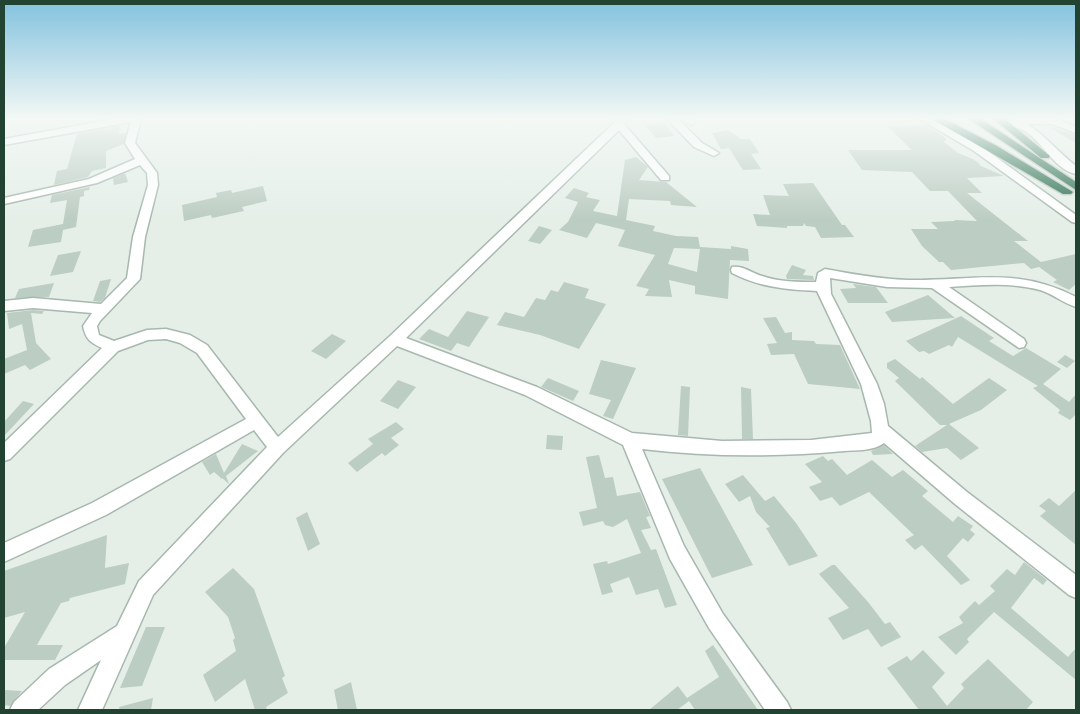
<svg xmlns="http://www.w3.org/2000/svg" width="1080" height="714" font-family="Montserrat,sans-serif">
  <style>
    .building { fill: #bccdc3; fill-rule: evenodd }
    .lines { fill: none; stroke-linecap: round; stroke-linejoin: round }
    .minor-casing { stroke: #a7b8ae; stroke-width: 3 }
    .highway-casing { stroke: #c1cac6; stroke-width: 3 }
    .minor { fill: #fff; fill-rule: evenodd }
    .highway { fill: #2c7051; fill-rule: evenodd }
  </style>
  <rect width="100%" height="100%" fill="#e5efe8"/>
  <g class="building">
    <path d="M664,123l10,13 -18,2 -11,-13z"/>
    <path d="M927,125l20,14 -3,3 14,11 15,6 7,5 -1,1 25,11 -37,2 15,15h-15l61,48h-14l27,21 35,-8v30l-7,6 -16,-8 4,-2 -18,-13 -8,2 -7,-6 -73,7 -8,-8h-4l-17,-16 -11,-17h27l-7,-7 24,-1 -1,-1 23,1 -29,-30h-18l-18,-19 -50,-2 -14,-20h64l-25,-24z"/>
    <path d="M120,126l-1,8 7,-1 -2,11 -18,7v17l-14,3 -4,6 -34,8 3,-14 10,-2 10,-35z"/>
    <path d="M1047,126l29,9v8z"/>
    <path d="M728,130l13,9h9l9,14 -8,1 10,15 -18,1 -14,-22 -8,1 -9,-16z"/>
    <path d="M636,157l12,10 -9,13 27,2 31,25 -26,-2 -1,-4 -41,-2 -3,21 29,6 -2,5 23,5 22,1 2,10 31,2v-3l17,3 1,12 -19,-1 -2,39 -33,-5v-8l-26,-6 3,17 -27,-1 4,-7 -13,-3 19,-31 -37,-9 7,-16 -29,-7 -9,15 -28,-8 9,-8 10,-20 -13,-4 9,-10 15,5 -3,4 14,3 -7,11 24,5 8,-56zM674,248l26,1 -3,23 -29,-8z"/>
    <path d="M125,173l3,9 -14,3 -1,-7z"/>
    <path d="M813,183l29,42h3l9,12 -33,1 -6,-11 -9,-1 -2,-3 -1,3h-16v2l-30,-2 -4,-12 17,1 -7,-20 26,1 -6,-12z"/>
    <path d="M263,186l4,15 -25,6 2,4 -32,7 -1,-3 -27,6 -2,-16 35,-8 -1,-4 15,-3 1,3z"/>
    <path d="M90,187l-1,3 -5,1v5l-4,1 -4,30 -13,3 -2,12 -33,5 5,-17 30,-6 4,-24 -17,3 2,-8z"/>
    <path d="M539,226l13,4 -12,14 -12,-3z"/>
    <path d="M81,251l-8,21 -23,4 8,-21z"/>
    <path d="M792,265l14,5 -3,5 10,1 1,4 -27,-1 -1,-3z"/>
    <path d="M111,279l-6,19 -5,4 -7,-1 7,-20z"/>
    <path d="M564,282l25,7 -4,9 21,6 -27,45 -39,-14 -43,-10 8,-13 19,5 12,-19 9,2 6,-10 7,2z"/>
    <path d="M54,283l-5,14 -34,1 4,-9z"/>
    <path d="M853,284l23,3 12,16h-40l-8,-14 16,-1z"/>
    <path d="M928,295l27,23 -63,4 -7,-10z"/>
    <path d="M33,310l11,1 -2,3 -11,-1 5,30 15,16 -21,11 -5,-5 -21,9v-15l23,-9 -5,-26 -13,5 -2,-16z"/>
    <path d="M467,311l22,6 -20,30 -12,-4 -6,8 -32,-12 10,-10 19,8z"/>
    <path d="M961,316l33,22 -5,3 24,15 13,-8 35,21 -18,15 26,18 7,-8v20l-6,6 -12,-7 2,-3 -27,-22 5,-2 -80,-49 -6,10 -3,-2 -20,9 -5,-3 -5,1 -13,-11z"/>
    <path d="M776,317l9,16 7,-1v8l22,1 2,3 24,1 20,44 -52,-5 -14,-30 -23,1 -4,-11 10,-1 -14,-25z"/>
    <path d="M332,334l14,7 -20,18 -15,-8z"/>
    <path d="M1065,355l10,6 -8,7 -10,-6z"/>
    <path d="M895,359l25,20 2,-2 31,27 36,-26 18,12 -26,20 -32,14 30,24 -18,12 -14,-12 -25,4 -7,-6 32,-21h-7l-45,-44 4,-3 -12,-10v-5z"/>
    <path d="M601,360l35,8 -23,51 -10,-3 8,-16 -22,-6z"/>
    <path d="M548,378l31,13 -6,10 -32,-14z"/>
    <path d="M398,380l18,7 -18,22 -18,-8z"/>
    <path d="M681,386l9,1 -2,49 -10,-1z"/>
    <path d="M741,387l10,2 2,50h-11z"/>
    <path d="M23,401l11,3 -30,32v-14z"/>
    <path d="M396,422l8,7 -13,9 8,7 -14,11 -3,-3 -25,19 -9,-9 25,-19 -5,-5z"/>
    <path d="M547,435l16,1 -1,14 -16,-1z"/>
    <path d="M242,444l16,7 -32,25 3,8 -7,-6 -2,2 1,-2 -7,-6 -4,3 -8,-13 14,-8 8,19z"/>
    <path d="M884,445l9,9 -20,1 -2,-4z"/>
    <path d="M599,455l6,23 8,-1 4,19 23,-4 10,24 -4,1 5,11 -10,2 10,20 5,-1 21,56 -12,3 -7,-19 -22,6 -7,-18 -19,7 3,8 -11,3 -9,-31 14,-3 1,3 33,-11 -14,-34 -14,8 -8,-2 -2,-4 -20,5 -4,-14 18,-4 -11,-51z"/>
    <path d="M823,456l5,5 4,-2 15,16 25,-15 20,17 11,-7 25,21 -6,5 31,26 5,-6 15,10 -3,4 5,4 -7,8 -5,-4 -16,18 23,24 -9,5 -39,-40 -7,5 -10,-10 9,-5 -45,-43 -29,14 -8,-9 -12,4 -11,-14 13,-5 -17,-18z"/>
    <path d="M700,468l53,97 -41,13 -50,-99z"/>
    <path d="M743,475l22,26 9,-5 22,27 22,33 -29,10 -23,-38 4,-1 -14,-15 -6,-16 -11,6 -14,-18z"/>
    <path d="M1076,490v55l-36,-29 6,-5 -7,-5 10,-8 10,8z"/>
    <path d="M307,512l13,32 -12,7 -12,-33z"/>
    <path d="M107,535l-2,33 24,-5 -4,21 -55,14 -1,3 -8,2 -24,42h26l-8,15h-51v-12l21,-36 -21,6v-47z"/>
    <path d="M1024,562l23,18 -4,5 -9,-7 -23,30 57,49 8,-9v32l-82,-68 -27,27 2,3 -13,13 -18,-18 25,-14 -4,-6 16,-16 4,4 16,-14 -5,-5 17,-17 8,6z"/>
    <path d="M832,565h3l33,37 17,22 5,-2 11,15 -20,10 -13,-18 -25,11 -15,-22 21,-10 -30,-34z"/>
    <path d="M233,568l21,21 31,87 -3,2 6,15 -22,14 1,3h-12l-10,-31 -30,23 -12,-27 33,-24 -3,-11 2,-2 -7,-21 -23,-25z"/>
    <path d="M146,627h19l-23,59 -22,2z"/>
    <path d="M713,645l45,65h-63l-6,-9 -12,9h-28l29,-24 9,12 32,-21 -14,-26z"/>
    <path d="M923,650l22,23 -13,14 15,19 17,-18 -3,-4 27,-25 45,43 -7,8h-107l-32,-42 20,-12 4,5z"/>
    <path d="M351,682l6,28h-19l-4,-20z"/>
    <path d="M4,690l18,1 -12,15 -6,-1z"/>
    <path d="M153,698l-2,12h-31l-1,-3z"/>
  </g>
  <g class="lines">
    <g class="minor-casing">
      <g id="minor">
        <path d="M114,119h27l-6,24 22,30 1,12 -13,52 -5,42 -40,42 -3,5 2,9 15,6 33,-11 19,-1 24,6 17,10 71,92 112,-101 228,-217h11l-5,5 45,52v4h-8l-42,-50 -213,208 131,49 95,46 90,8 89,-1 61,-7 -1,-12 -10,-37 -44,-93c-30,-1 -58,-4 -85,-18l-1,-3 1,-3c10,-2 20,6 30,9 17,6 36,6 54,6l2,-9 7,-4c27,5 55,10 83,11 64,1 107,-14 168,17v10c-13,-4 -23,-13 -36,-17 -29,-8 -61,-5 -91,-3l75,52 2,4 -2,4 -5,1 -87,-60 -45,-1 -57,-9 1,16 46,90 7,20 4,22 79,66 109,83v23l-7,-3 -114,-91 -71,-61c-10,8 -27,7 -40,8 -67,6 -135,6 -202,-2l42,97 39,68 64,88 4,8h-26l-56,-82 -39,-69 -47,-114 -98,-50 -128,-49 -114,107 -130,142 -51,115h-24l23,-50 -36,25 -27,25h-28l4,-8 35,-33 68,-43 22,-45 128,-134 -13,-17 -148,85 -102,47v-19l88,-40 154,-84 -49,-66 -17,-10 -14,-4 -18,1 -30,11 -108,108 -6,2v-18l98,-95c-12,-6 -16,-8 -19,-22l9,-13 -59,-5 -29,3v-10l29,-3 68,6 26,-26 6,-41 15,-52 -1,-12 -7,-8 -43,18 -93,21v-6l85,-19 46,-20 -10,-16 6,-21 -127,23v-6z"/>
        <path d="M667,119h11l24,24 17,10 -5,3 -20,-9z"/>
        <path d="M681,119h12l3,3 -5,3z"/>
        <path d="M920,119h12l50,28 94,68v8l-4,-1 -98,-71z"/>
        <path d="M1009,119h48l19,8v6l-24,-9h-25c19,12 32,29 49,42v8c-26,-5 -36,-43 -64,-48z"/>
      </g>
    </g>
    <g class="highway-casing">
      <g id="highway">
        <path d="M932,119h13l52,27 76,46 -2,2h-8z"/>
        <path d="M969,119h12l95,63v8z"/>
        <path d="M994,119h11l45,37 -1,2h-8z"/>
      </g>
    </g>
    <use href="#minor" class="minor"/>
    <use href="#highway" class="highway"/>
  </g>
  <linearGradient id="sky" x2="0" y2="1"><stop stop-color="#82c2de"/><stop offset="0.54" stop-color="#f3f8f5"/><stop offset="1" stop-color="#f3f8f5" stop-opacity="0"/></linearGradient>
  <rect width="1080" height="219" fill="url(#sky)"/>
  <rect width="1080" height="714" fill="none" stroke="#224232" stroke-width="10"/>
</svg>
